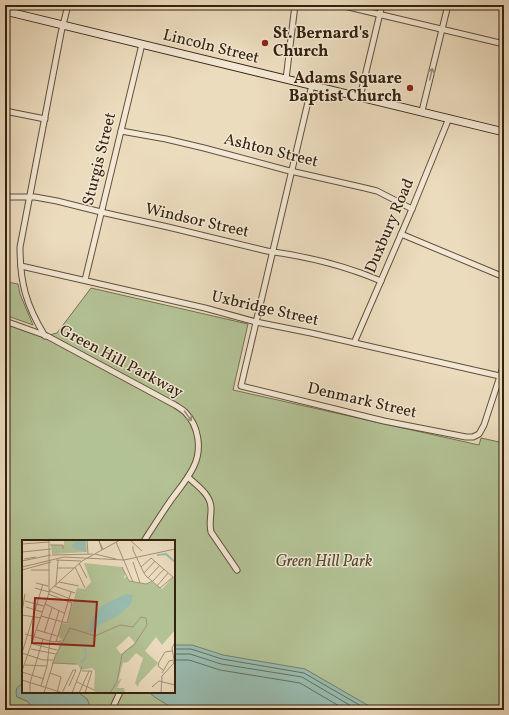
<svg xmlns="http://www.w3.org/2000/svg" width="509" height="715" font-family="Vollkorn,serif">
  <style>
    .green { fill: #b3c295; stroke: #737252; fill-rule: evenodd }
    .water { fill: #99bcb0; stroke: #707e6f }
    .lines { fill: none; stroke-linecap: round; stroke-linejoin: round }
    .shore { stroke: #666f5f; stroke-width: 1 }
    .street-casing { stroke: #61503a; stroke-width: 7 }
    .secondary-casing { stroke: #33220e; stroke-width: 9 }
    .street { stroke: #f3e8d5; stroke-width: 5 }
    .secondary { stroke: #f3e8d5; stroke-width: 7 }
    .oneway { stroke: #9d8f7b }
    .poi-dot { fill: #8f2418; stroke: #f3e8d5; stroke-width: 1.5 }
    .labels { text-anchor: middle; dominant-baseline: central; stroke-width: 3; stroke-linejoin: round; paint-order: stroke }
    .poi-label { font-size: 16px; font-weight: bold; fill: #33220e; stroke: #f3e8d5; text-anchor: start }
    .street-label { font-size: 16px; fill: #33220e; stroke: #f3e8d5 }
    .park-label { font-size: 16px; font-style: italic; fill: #534a30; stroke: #f3e8d5 }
    .inset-river { fill: none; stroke: #99bcb0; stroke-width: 2 }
    .inset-road { fill: none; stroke: #a29278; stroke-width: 1 }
    .view { fill: #8f2418; fill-opacity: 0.15; stroke: #8f2418; stroke-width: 2 }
    .inset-edge { fill: none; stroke: #33220e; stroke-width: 2 }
  </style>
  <rect width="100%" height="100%" fill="#ecdcbe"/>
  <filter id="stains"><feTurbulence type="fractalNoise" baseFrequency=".005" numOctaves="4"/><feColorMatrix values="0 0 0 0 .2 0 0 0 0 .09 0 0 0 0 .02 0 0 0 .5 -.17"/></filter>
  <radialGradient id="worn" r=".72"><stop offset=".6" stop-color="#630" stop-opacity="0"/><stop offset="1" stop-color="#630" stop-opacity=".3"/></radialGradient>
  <g class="green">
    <path d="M7,282l11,2 2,10 13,31 -28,-10v-22z"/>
    <path d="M91,288l157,36 -15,66 246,55 2,-7 23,5v267h-499v-389l40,15 12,-3zM23,541h151v151h-151z"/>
  </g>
  <g class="water">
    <path d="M176,645h16l31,10 82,14 71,41h-203c-7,-8 -17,-10 -24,-18h25v-46z"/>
    <path d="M23,684v8h55l9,7 5,11h-57l-8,-9 -10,-4c-2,-6 -1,-11 6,-13z"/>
  </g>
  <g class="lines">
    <g class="shore">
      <path d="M174,649h17l31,10 82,14 64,37"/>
      <path d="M174,654h16l31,10 81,13 56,33"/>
      <path d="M174,660h15l31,10 80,13 46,27"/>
    </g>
    <g class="street-casing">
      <g id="street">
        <path d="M340,5l164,39"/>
        <path d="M286,79l9,-74"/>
        <path d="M312,85l-71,301 143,35 82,16h7l6,-3 5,-9 20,-61"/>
        <path d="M360,97l22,-92"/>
        <path d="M5,111l40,8"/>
        <path d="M422,111l26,-106"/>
        <path d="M121,131l45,8 38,9 82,22 79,18 12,3 35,18"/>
        <path d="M5,197h30l22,4 44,11 67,15 99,24c38,5 79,15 114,30"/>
        <path d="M401,234l103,43"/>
        <path d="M21,266l184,42 51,14 55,11 193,44"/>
        <path d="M85,280l57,-236"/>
        <path d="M5,321l42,15 128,69c3,2 7,4 10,7 14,14 17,37 9,54 -6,13 -15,23 -23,34 -9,13 -18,27 -27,41"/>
        <path d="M45,336c-19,-31 -25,-53 -25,-89l41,-214 7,-28"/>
        <path d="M354,343l58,-134 37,-91"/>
        <path d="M188,477c9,9 24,18 23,33 0,7 -2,14 0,22l26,38"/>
        <path d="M113,710l1,-5 6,-13"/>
        <path d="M123,710h2"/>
      </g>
    </g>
    <g class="secondary-casing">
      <path id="secondary" d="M5,11l499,121"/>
    </g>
    <use href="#street" class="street"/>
    <use href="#secondary" class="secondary"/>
  </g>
  <defs><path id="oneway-shaft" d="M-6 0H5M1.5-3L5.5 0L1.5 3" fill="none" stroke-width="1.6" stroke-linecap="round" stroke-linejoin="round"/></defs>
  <g class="oneway">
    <use href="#oneway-shaft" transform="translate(431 74) rotate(-77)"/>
    <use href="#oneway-shaft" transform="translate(188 416) rotate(53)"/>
  </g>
  <g class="poi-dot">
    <circle cx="265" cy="43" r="4"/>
    <circle cx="410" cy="88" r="4"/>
  </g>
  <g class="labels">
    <g class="poi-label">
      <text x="273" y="34">St. Bernard's<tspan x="273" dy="18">Church</tspan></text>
      <text x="402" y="79" text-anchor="end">Adams Square<tspan x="402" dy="18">Baptist Church</tspan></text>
    </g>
    <g class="street-label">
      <text transform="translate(211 47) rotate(14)">Lincoln Street</text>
      <text transform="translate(271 151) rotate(14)">Ashton Street</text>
      <text transform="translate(100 159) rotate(-76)">Sturgis Street</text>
      <text transform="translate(197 221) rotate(13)">Windsor Street</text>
      <text transform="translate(390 226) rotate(-67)">Duxbury Road</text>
      <text transform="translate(265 309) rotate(13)">Uxbridge Street</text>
      <text transform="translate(121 362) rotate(28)">Green Hill Parkway</text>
      <text transform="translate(362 401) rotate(13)">Denmark Street</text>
    </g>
    <g class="park-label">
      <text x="324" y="562">Green Hill Park</text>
    </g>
  </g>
  <g transform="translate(22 540)">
    <rect width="153" height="153" fill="#ecdcbe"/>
    <path d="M42,0h22l1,12 -35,2 -1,-9h13zM62,23l38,4 3,7 -1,4 3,-1 2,4 17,3 6,-2 10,7 13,-14v55l-13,15 -6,-8 -11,14 13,12 -19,20 -1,4 -3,-4 8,-25 -7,-5 -8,9 -5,1 -5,18 4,-3 -5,10h7l1,5h-31l1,-22 -3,-3 -11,2 -3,-5 -26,-2 8,-19 -3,-2 5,-2 -4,-4 4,-13 5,1 10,-36 8,1 6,-7zM107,96l6,7 -14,11 -5,-6z" fill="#b3c295" fill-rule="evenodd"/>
    <path d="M56,0h8v12l-13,-4 -1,-3zM104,54l7,1 -2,9 -12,11 -18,9 -10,9 -2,-3 3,-11 9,-13z" fill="#99bcb0"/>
    <path class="inset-river" d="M135,15l9,-1 9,8M59,123l5,-6 -1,-9"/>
    <path class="inset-road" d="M65,0l1,14M108,0l12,11M94,2l17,40M0,4l27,-2M28,5h13v4M111,6v4l11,23 2,3 14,12 13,-11 -22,-19 -10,9M80,10l-3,-9 4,8M0,12l29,-3M73,14l21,5M30,15l41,-1M2,19l12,-2M34,20l25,1M0,21l29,-6M111,22l7,21M57,23l8,15M0,27l42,-10 60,3 51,-11M53,27l10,21M100,27l7,14 17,3 7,-3 11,-12M35,28h17M0,30l29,-8M9,30h18M122,33l11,-12M126,38l12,-13M37,42l20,4M14,43l12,3M34,45l2,-25M32,46l21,7M135,46l11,-13M13,48l14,4M28,51l23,9M27,52v-52M3,61l19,5M23,64l19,9M4,67l16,5M0,72l3,-18M0,75l19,3M19,76l26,7 5,-20 -24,-9M15,90l20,6M22,93l8,-25M3,94l28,8 8,-1M34,102l15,-50M11,104l24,6M9,109l25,5M0,113l21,-69M0,113l21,7h10M152,120l-2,-12 3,-6M30,123l24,1M3,125l22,1M141,130l-5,-4 1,-4 6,-10 7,-1M0,131l28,-81 32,-29 38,-21M60,131h10l-7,22M0,132l22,7M28,133l11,4 -4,16M140,133l7,-12 4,-1 1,3M0,140l41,13M55,142l17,8M132,145l-2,2 7,-6 16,4M19,146l6,-20 3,-26 9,-29M8,153v-10l13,-44M22,153l11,-36 15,-29 25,8 25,-11 13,2 8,-10 5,1 1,7 -13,20 -7,5M40,153l11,-23h3l-7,16M50,153l10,-26M57,153l10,-22M88,153l7,-11 5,-27 5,-5M139,153l1,-17 12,-13"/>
    <path class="view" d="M13,58l62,4 -3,44 -62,-3z"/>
    <rect width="153" height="153" class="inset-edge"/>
  </g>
  <rect width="509" height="715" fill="none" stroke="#ecdcbe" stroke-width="20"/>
  <rect x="6" y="6" width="497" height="703" fill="none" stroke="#33220e" stroke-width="2"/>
  <rect x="10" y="10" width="489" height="695" fill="none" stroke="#33220e"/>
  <rect width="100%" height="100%" filter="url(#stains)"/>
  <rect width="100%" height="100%" fill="url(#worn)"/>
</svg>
